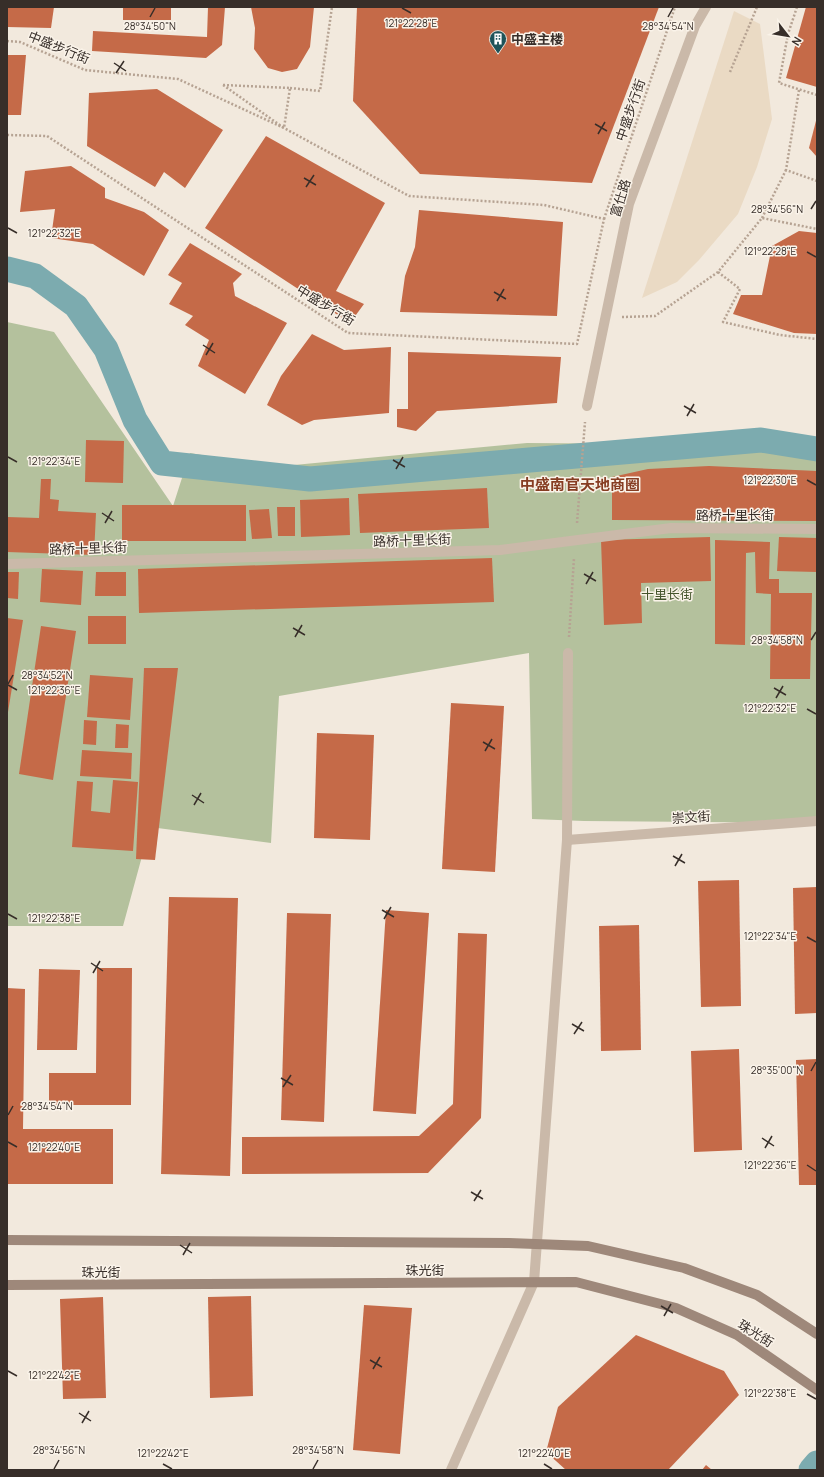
<svg xmlns="http://www.w3.org/2000/svg" width="824" height="1477" font-family="Manrope,'Noto Sans SC',sans-serif">
  <style>
    .green { fill: #b4c19d }
    .plaza { fill: #eadac4 }
    .lines { fill: none; stroke-linecap: round; stroke-linejoin: round }
    .canal { stroke: #7cabaf; stroke-width: 25 }
    .building { fill: #c56a48 }
    .path { stroke: #b6a393; stroke-width: 2.5; stroke-dasharray: 2 2; stroke-linecap: butt }
    .service { stroke: #cab9a9; stroke-width: 10 }
    .tertiary { stroke: #cab9a9; stroke-width: 10 }
    .secondary { stroke: #9e887a; stroke-width: 10 }
    .ticks { fill: none; stroke: #372e29; stroke-width: 1.5 }
    .labels { text-anchor: middle; dominant-baseline: central; stroke-width: 3; stroke-linejoin: round; paint-order: stroke }
    .poi-label { font-size: 13px; font-weight: bold; fill: #372e29; stroke: #faf3e9; text-anchor: start }
    .street-label { font-size: 13px; fill: #372e29; stroke: #faf3e9 }
    .park-label { font-size: 13px; fill: #45552c; stroke: #faf3e9 }
    .quarter-label { font-size: 15px; font-weight: bold; fill: #863d22; stroke: #faf3e9 }
    .ticks-label { font-size: 10px; text-anchor: middle; fill: #372e29; stroke: #faf3e9; stroke-width: 3; stroke-linejoin: round; paint-order: stroke }
  </style>
  <rect width="100%" height="100%" fill="#f2e9dd"/>
  <path class="green" d="M7,322l47,10 119,174 17,-53 83,14 254,-24 290,2v378l-233,-2 -52,-2 -3,-166 -250,43 -8,147 -121,-16 -27,99h-116z"/>
  <path class="plaza" d="M734,11l26,13 12,95 -15,48 -19,47 -39,46 -22,22 -35,16z"/>
  <g class="lines">
    <g class="canal">
      <path d="M7,269l28,7 41,30 30,43 29,71 27,43 148,16 451,-39 56,9"/>
      <path d="M811,1470l6,-7"/>
    </g>
  </g>
  <g class="building">
    <path d="M7,7h47l-3,21 -44,-1z"/>
    <rect x="123" y="7" width="48" height="13"/>
    <path d="M208,7h17l-3,38 -16,13 -114,-7 1,-20 114,6z"/>
    <path d="M251,7h63l-4,40 -13,22 -15,3 -14,-4 -14,-19 1,-21z"/>
    <path d="M357,7h302l-67,176 -172,-9 -67,-73z"/>
    <path d="M806,7h11v80l-31,-9z"/>
    <path d="M7,55h19l-5,60h-14z"/>
    <path d="M157,89l66,41 -38,58 -21,-16 -9,15 -68,-41 2,-53z"/>
    <path d="M817,117v40l-8,-9z"/>
    <path d="M266,136l119,67 -49,88 28,13 -14,19 -145,-95z"/>
    <path d="M71,166l34,22v10l39,14 25,18 -25,46 -51,-32 -42,-6 4,-29 -35,3 5,-41z"/>
    <path d="M419,210l144,12 -6,94 -157,-4 5,-36 10,-29z"/>
    <path d="M799,231l18,2v101l-23,-1 -61,-19 8,-19h21l10,-49z"/>
    <path d="M190,243l52,31 -9,9 2,13 52,27 -42,71 -47,-28 11,-26 -24,-15 8,-9 -24,-12 13,-21 -14,-8z"/>
    <path d="M312,334l32,16 47,-3 -2,66 -75,7 -12,5 -35,-20 14,-29z"/>
    <path d="M408,352l153,5 -4,46 -120,8 -21,20 -19,-4v-18h11z"/>
    <path d="M86,440l38,1 -1,42 -38,-1z"/>
    <path d="M709,466l108,5v50l-205,-1v-43l36,-8z"/>
    <path d="M41,479h10l-1,20 9,1 -1,11 38,2 -2,42 -87,-3v-35l32,1z"/>
    <path d="M487,488l2,40 -129,5 -2,-39z"/>
    <path d="M349,498l1,37 -49,2 -1,-37z"/>
    <rect x="122" y="505" width="124" height="36"/>
    <path d="M277,507h18v29h-17z"/>
    <path d="M269,509l3,29 -20,1 -3,-29z"/>
    <path d="M710,537l1,44 -70,2 1,40 -38,2 -3,-85z"/>
    <path d="M779,537l38,1v34l-40,-1z"/>
    <path d="M715,540l55,2 -1,37h10v14h33l-2,86h-40l1,-85 -15,-1 -1,-41 -9,1 -1,92 -30,-1z"/>
    <path d="M492,558l2,44 -355,11 -1,-44z"/>
    <path d="M42,569l41,2 -2,34 -41,-3z"/>
    <path d="M7,572h12l-1,27 -11,-1z"/>
    <path d="M96,572h30v24h-31z"/>
    <rect x="88" y="616" width="38" height="28"/>
    <path d="M7,618l16,2 -15,92h-1z"/>
    <path d="M41,626l35,5 -23,149 -34,-6z"/>
    <path d="M144,668h34l-23,192 -19,-1z"/>
    <path d="M90,675l43,3 -3,42 -43,-3z"/>
    <path d="M451,703l53,3 -9,166 -53,-3z"/>
    <path d="M84,720l13,1 -1,24 -13,-1z"/>
    <path d="M116,724l13,1 -1,23h-13z"/>
    <path d="M317,733l57,2 -4,105 -56,-2z"/>
    <path d="M82,750l50,3 -1,26 -51,-3z"/>
    <path d="M113,780l25,2 -5,69 -61,-4 5,-66 16,1 -2,29 19,2z"/>
    <path d="M739,880l2,126 -40,1 -3,-126z"/>
    <path d="M817,887v126l-22,1 -2,-126z"/>
    <path d="M169,897l69,1 -8,278 -69,-2z"/>
    <path d="M386,910l43,3 -13,201 -43,-3z"/>
    <path d="M287,913l44,1 -7,208 -43,-2z"/>
    <path d="M639,925l2,125 -40,1 -2,-125z"/>
    <path d="M458,933l29,1 -6,184 -53,55 -186,1v-37l177,-1 34,-32z"/>
    <path d="M97,968h35l-1,137h-82v-32h47z"/>
    <path d="M39,969l41,1 -3,80h-40z"/>
    <path d="M7,988l18,1 -2,140h90v55h-106z"/>
    <path d="M739,1049l3,101 -48,2 -3,-101z"/>
    <path d="M817,1059v126h-18l-3,-125z"/>
    <path d="M251,1296l2,100 -43,2 -2,-101z"/>
    <path d="M103,1297l3,101 -43,1 -3,-100z"/>
    <path d="M364,1305l48,3 -12,146 -47,-4z"/>
    <path d="M636,1335l88,36 15,24 -71,75h-102l-20,-18 12,-45z"/>
    <path d="M706,1465l6,5h-10z"/>
  </g>
  <g class="lines">
    <g class="path">
      <path d="M797,7l-9,27 -9,49 38,12"/>
      <path d="M7,41l13,1 65,28 93,9 106,49 125,68 135,9 60,14 -27,125 -229,-11 -301,-197 -40,-1"/>
      <path d="M730,72l27,-65"/>
      <path d="M223,85l67,3 -6,40z"/>
      <path d="M290,88l30,3 12,-84"/>
      <path d="M799,90l-13,80 31,11"/>
      <path d="M762,218l24,-48"/>
      <path d="M604,219l71,-212"/>
      <path d="M718,272l22,17 -17,33 57,13 37,4"/>
      <path d="M622,317l33,-1 63,-44 44,-54 55,11"/>
      <path d="M577,523l8,-101"/>
      <path d="M569,637l5,-79"/>
    </g>
    <path class="service" d="M7,564l493,-14 171,-22 146,1"/>
    <g class="tertiary">
      <path d="M587,406l42,-202 66,-178 11,-19"/>
      <path d="M567,840l250,-19"/>
      <path d="M451,1470l83,-188 33,-442 1,-187"/>
    </g>
    <g class="secondary">
      <path d="M7,1240l502,3 79,3 96,22 73,27 60,39"/>
      <path d="M7,1285l569,-3 100,26 61,27 80,55"/>
    </g>
  </g>
  <path class="ticks" d="M402,8l9,5M150,17l5,-9M668,17l5,-9M114,63l12,8M116,73l8,-12M595,124l12,7M598,134l7,-12M304,178l12,7M306,187l8,-12M811,209l5,-8M8,228l9,5M807,252l9,5M494,292l12,7M497,301l7,-12M203,345l12,8M206,355l7,-12M684,406l12,7M687,416l7,-12M8,457l9,5M393,460l12,7M396,469l7,-12M807,480l9,5M102,513l12,8M105,523l7,-12M584,574l12,7M586,584l7,-12M293,628l12,7M295,637l7,-12M811,640l5,-8M8,684l5,-9M8,685l9,5M774,688l12,7M776,698l7,-12M807,709l9,5M483,742l12,7M485,751l7,-12M192,795l12,8M194,805l7,-12M673,856l12,7M675,866l7,-12M382,910l12,7M8,914l9,5M384,919l7,-12M807,937l9,5M91,963l12,8M93,973l7,-12M572,1024l12,7M574,1034l8,-12M811,1071l5,-9M281,1078l12,7M283,1087l8,-12M8,1115l5,-9M762,1138l12,8M8,1142l9,5M765,1148l7,-12M807,1165l9,6M471,1192l12,7M474,1201l7,-11M180,1245l12,8M183,1255l7,-12M661,1306l12,7M664,1316l7,-12M370,1360l12,7M373,1369l7,-12M8,1371l9,5M807,1394l9,5M79,1413l12,8M82,1423l7,-12M163,1464l9,5M544,1464l8,5M54,1469l5,-9M313,1469l5,-9"/>
  <defs>
    <g id="building-pin" transform="scale(0.9)"><path d="M0 17L-7.5 6A9.5 9.5 0 1 1 7.5 6Z" fill="#1e5359" stroke="#faf3e9"/><path d="M-4-6H4V6H1V3H-1V6H-4ZM-2.5-4.3h1.7v1.8h-1.7ZM.8-4.3h1.7v1.8H.8ZM-2.5-1h1.7V.8h-1.7ZM.8-1h1.7V.8H.8Z" fill="#fff"/></g>
  </defs>
  <g fill-rule="evenodd">
    <use href="#building-pin" x="498" y="39"/>
  </g>
  <g class="labels">
    <g class="poi-label">
      <text x="511" y="39">中盛主楼</text>
    </g>
    <g class="street-label">
      <text transform="translate(59 47) rotate(22)">中盛步行街</text>
      <text transform="translate(630 110) rotate(-71)">中盛步行街</text>
      <text transform="translate(620 198) rotate(-73)">富仕路</text>
      <text transform="translate(326 305) rotate(31)">中盛步行街</text>
      <text x="735" y="515">路桥十里长街</text>
      <text transform="translate(412 540) rotate(-2)">路桥十里长街</text>
      <text transform="translate(88 548) rotate(-2)">路桥十里长街</text>
      <text transform="translate(691 817) rotate(-4)">崇文街</text>
      <text x="425" y="1270">珠光街</text>
      <text x="101" y="1272">珠光街</text>
      <text transform="translate(756 1333) rotate(32)">珠光街</text>
    </g>
    <g class="park-label">
      <text x="667" y="594">十里长街</text>
    </g>
    <g class="quarter-label">
      <text x="580" y="484">中盛南官天地商圈</text>
    </g>
  </g>
  <g class="ticks-label">
    <text x="411" y="27">121°22'28"E</text>
    <text x="150" y="30">28°34'50"N</text>
    <text x="668" y="30">28°34'54"N</text>
    <text x="777" y="213">28°34'56"N</text>
    <text x="54" y="237">121°22'32"E</text>
    <text x="770" y="255">121°22'28"E</text>
    <text x="54" y="465">121°22'34"E</text>
    <text x="770" y="484">121°22'30"E</text>
    <text x="777" y="644">28°34'58"N</text>
    <text x="47" y="679">28°34'52"N</text>
    <text x="54" y="694">121°22'36"E</text>
    <text x="770" y="712">121°22'32"E</text>
    <text x="54" y="922">121°22'38"E</text>
    <text x="770" y="940">121°22'34"E</text>
    <text x="777" y="1074">28°35'00"N</text>
    <text x="47" y="1110">28°34'54"N</text>
    <text x="54" y="1151">121°22'40"E</text>
    <text x="770" y="1169">121°22'36"E</text>
    <text x="54" y="1379">121°22'42"E</text>
    <text x="770" y="1397">121°22'38"E</text>
    <text x="59" y="1454">28°34'56"N</text>
    <text x="318" y="1454">28°34'58"N</text>
    <text x="163" y="1457">121°22'42"E</text>
    <text x="544" y="1457">121°22'40"E</text>
  </g>
  <rect width="824" height="1477" fill="none" stroke="#372e29" stroke-width="16"/>
  <g transform="translate(788 36) rotate(121)" stroke="#faf3e9" stroke-width="3" paint-order="stroke">
  <path d="M0-3L7 15L0 10L-7 15Z" fill="#372e29"/>
  <text y="-6" font-size="11" font-weight="bold" text-anchor="middle" fill="#372e29">N</text>
  </g>
</svg>
